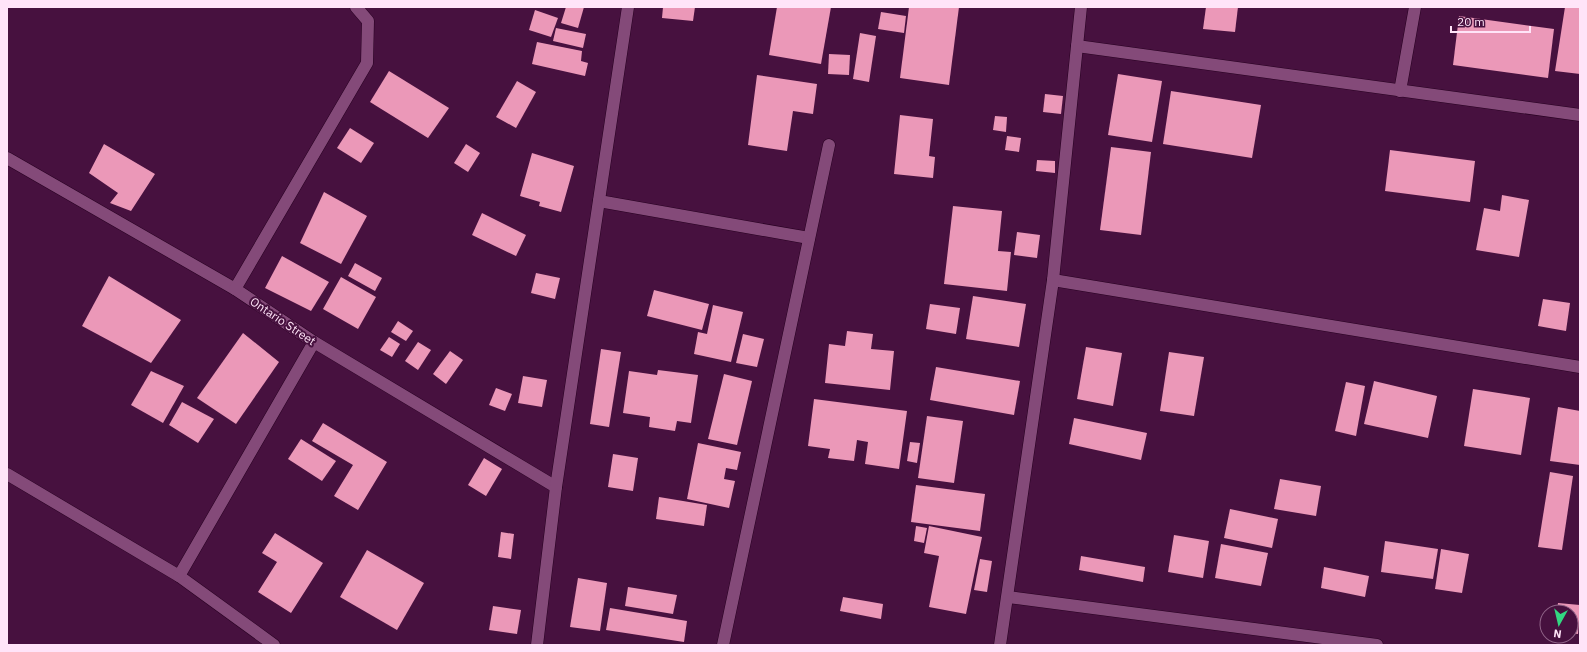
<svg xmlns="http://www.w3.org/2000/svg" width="1587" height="652" font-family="'IBM Plex Sans',sans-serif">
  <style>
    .building { fill: #eb98b8 }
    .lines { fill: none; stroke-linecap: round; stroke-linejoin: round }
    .minor-casing { stroke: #270121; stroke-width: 13 }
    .minor { stroke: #844a79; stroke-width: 12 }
    .labels { text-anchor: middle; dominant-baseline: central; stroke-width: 4; stroke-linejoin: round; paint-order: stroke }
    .street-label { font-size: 12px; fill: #ffe4f8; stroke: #47113f }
  </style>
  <rect width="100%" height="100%" fill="#47113f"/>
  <g class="building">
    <path d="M566,7h18l-6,21 -17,-5z"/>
    <path d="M663,7h32l-2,14 -31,-3z"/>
    <path d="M777,7h54l-10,57 -52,-9z"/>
    <path d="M909,7h50l-10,78 -49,-7z"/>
    <path d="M1206,7h32l-3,25 -32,-3z"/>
    <path d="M1565,7h15v67l-25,-3z"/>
    <path d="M535,10l23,8 -7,19 -22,-7z"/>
    <path d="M881,12l25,4 -2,17 -26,-4z"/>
    <path d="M1459,16l95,13 -6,49 -95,-13z"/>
    <path d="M556,28l30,6 -3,14 -30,-7z"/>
    <path d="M860,33l16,3 -7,46 -16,-3z"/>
    <path d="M537,42l45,9 -1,10 7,2 -3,13 -53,-12z"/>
    <path d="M829,54l21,1 -1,20 -21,-1z"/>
    <path d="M389,71l60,37 -21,30 -58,-36z"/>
    <path d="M1118,74l44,7 -10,61 -44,-7z"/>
    <path d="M757,75l60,9 -4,30 -20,-3 -6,40 -39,-6z"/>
    <path d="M517,81l19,11 -20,36 -20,-11z"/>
    <path d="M1171,91l90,14 -9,53 -89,-14z"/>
    <path d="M1045,94l18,2 -2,18 -18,-2z"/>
    <path d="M900,115l33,4 -4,37 6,1 -2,21 -39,-4z"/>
    <path d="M995,116l12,1 -1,15 -13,-2z"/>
    <path d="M350,128l24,15 -13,20 -24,-15z"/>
    <path d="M1007,136l14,2 -2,14 -14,-2z"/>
    <path d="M104,144l51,30 -24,37 -21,-8 8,-10 -29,-20z"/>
    <path d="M466,144l14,9 -12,19 -14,-9z"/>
    <path d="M1111,147l40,5 -10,83 -41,-5z"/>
    <path d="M1390,150l85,11 -5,41 -85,-11z"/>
    <path d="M532,153l42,13 -13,46 -22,-6 1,-4 -20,-6z"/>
    <path d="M1037,160l18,1v12l-19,-2z"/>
    <path d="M324,192l43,24 -26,48 -41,-21z"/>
    <path d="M1502,195l27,5 -10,57 -43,-7 8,-42 16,3z"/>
    <path d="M953,206l49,5 -4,40 13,1 -4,39 -63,-7z"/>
    <path d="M482,213l44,22 -10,21 -44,-21z"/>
    <path d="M1017,232l23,3 -3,23 -23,-3z"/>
    <path d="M282,256l47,26 -18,29 -46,-23z"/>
    <path d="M355,263l27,15 -7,13 -27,-15z"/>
    <path d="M536,273l24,5 -5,21 -24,-6z"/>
    <path d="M109,276l72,44 -30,43 -69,-37z"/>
    <path d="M341,277l35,20 -18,32 -35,-20z"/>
    <path d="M654,290l55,14 -7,26 -55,-14z"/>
    <path d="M973,296l53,8 -7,43 -53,-8z"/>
    <path d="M1543,299l27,4 -4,28 -28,-5z"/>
    <path d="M930,304l30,4 -4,26 -30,-5z"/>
    <path d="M713,305l30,7 -12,50 -37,-8 4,-22 9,2z"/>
    <path d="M398,321l15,10 -7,10 -15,-9z"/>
    <path d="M847,331l26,3 -2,15 23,2 -4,39 -65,-7 4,-39 16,2z"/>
    <path d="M243,333l36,29 -43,62 -39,-26z"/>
    <path d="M743,334l21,5 -7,28 -21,-4z"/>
    <path d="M389,337l11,7 -8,13 -12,-7z"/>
    <path d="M418,342l13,8 -13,20 -13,-9z"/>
    <path d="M1086,347l36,6 -9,53 -36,-7z"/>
    <path d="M601,349l20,3 -12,75 -19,-3z"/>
    <path d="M450,351l13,9 -17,24 -13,-10z"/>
    <path d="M1169,352l35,5 -10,59 -34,-5z"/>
    <path d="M936,367l84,14 -6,34 -84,-15z"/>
    <path d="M658,370l40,5 -7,48 -14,-2 -2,10 -26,-4 1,-10 -27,-4 6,-42 28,4z"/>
    <path d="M151,371l33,15 -21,37 -32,-18z"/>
    <path d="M724,374l28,7 -15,64 -29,-6z"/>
    <path d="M523,376l24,4 -5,27 -24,-4z"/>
    <path d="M1374,381l63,15 -9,42 -64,-14z"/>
    <path d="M1346,382l19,4 -9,50 -21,-5z"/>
    <path d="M496,388l16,6 -7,17 -16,-6z"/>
    <path d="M1473,389l57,9 -9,57 -57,-9z"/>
    <path d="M814,399l93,12 -8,58 -34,-5 3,-22 -11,-2 -3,21 -26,-3 2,-9 -22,-3z"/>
    <path d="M182,402l32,17 -16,24 -29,-18z"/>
    <path d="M1558,407l22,4v54l-30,-4z"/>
    <path d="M927,416l36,5 -9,62 -36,-5z"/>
    <path d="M1074,418l73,15 -6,27 -72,-16z"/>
    <path d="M323,423l64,39 -29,48 -24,-14 19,-31 -41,-24z"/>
    <path d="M301,439l35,22 -14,20 -34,-22z"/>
    <path d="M910,442l10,1 -3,20 -10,-2z"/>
    <path d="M698,443l43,9 -4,18 -11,-2 -2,11 11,2 -6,27 -42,-9z"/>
    <path d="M613,454l25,4 -5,33 -25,-4z"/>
    <path d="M484,458l18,11 -16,27 -18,-11z"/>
    <path d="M1550,472l23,4 -11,74 -24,-3z"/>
    <path d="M1280,479l41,7 -5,30 -42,-7z"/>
    <path d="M916,485l69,9 -5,37 -69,-9z"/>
    <path d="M659,497l48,8 -3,21 -48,-7z"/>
    <path d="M1230,509l48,10 -6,29 -48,-10z"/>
    <path d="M916,526l11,2 -3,15 -10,-2z"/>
    <path d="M929,526l53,11 -16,77 -37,-7 10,-51 -15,-3z"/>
    <path d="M501,532l13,2 -3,25 -13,-2z"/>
    <path d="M275,533l48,30 -32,50 -33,-21 19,-30 -15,-9z"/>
    <path d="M1174,535l35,6 -6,37 -35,-6z"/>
    <path d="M1385,541l53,8 -5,30 -52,-7z"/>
    <path d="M1221,544l47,9 -7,33 -46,-8z"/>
    <path d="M1441,549l28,5 -7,39 -27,-4z"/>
    <path d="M367,550l57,33 -27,47 -57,-33z"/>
    <path d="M1081,556l64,11 -2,15 -64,-12z"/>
    <path d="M980,559l12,2 -5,31 -13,-2z"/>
    <path d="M1324,567l45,9 -4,21 -44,-9z"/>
    <path d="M578,578l29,5 -7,48 -30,-4z"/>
    <path d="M628,587l49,8 -4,19 -48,-8z"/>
    <path d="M843,597l40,7 -2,15 -41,-8z"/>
    <path d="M1558,603l22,2 -2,29 -7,-1v-21h-14z"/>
    <path d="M493,606l28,4 -4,24 -28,-4z"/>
    <path d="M610,608l77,13 -3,21 -78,-12z"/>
  </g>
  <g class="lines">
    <g class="minor-casing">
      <g id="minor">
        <path d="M1077,46l503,69"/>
        <path d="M1400,91l15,-84"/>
        <path d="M7,158l228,131 79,53 242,145"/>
        <path d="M599,201l210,37"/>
        <path d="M1053,280l527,87"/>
        <path d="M235,289l132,-226 1,-42 -12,-14"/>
        <path d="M7,474l172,102 95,69"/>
        <path d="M179,576l135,-234"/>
        <path d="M1008,597l369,48"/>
        <path d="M537,645l19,-158 72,-480"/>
        <path d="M723,645l106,-500"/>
        <path d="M1000,645l53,-365 28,-273"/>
      </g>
    </g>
    <use href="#minor" class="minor"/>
  </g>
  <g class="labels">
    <g class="street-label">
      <text transform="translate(283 321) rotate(34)">Ontario Street</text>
    </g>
  </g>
  <rect width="1587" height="652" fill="none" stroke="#ffe4f8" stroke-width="16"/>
  <g transform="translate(1559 624) rotate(188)"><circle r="19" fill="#47113f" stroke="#916589"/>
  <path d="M0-3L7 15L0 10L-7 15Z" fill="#33d882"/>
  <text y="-6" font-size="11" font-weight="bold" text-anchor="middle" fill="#ffe4f8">N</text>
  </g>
  <path d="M1451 26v6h79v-6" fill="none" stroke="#ffe4f8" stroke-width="2"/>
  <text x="1457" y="26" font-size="12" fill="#ffe4f8" stroke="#47113f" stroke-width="3" paint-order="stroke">20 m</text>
</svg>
